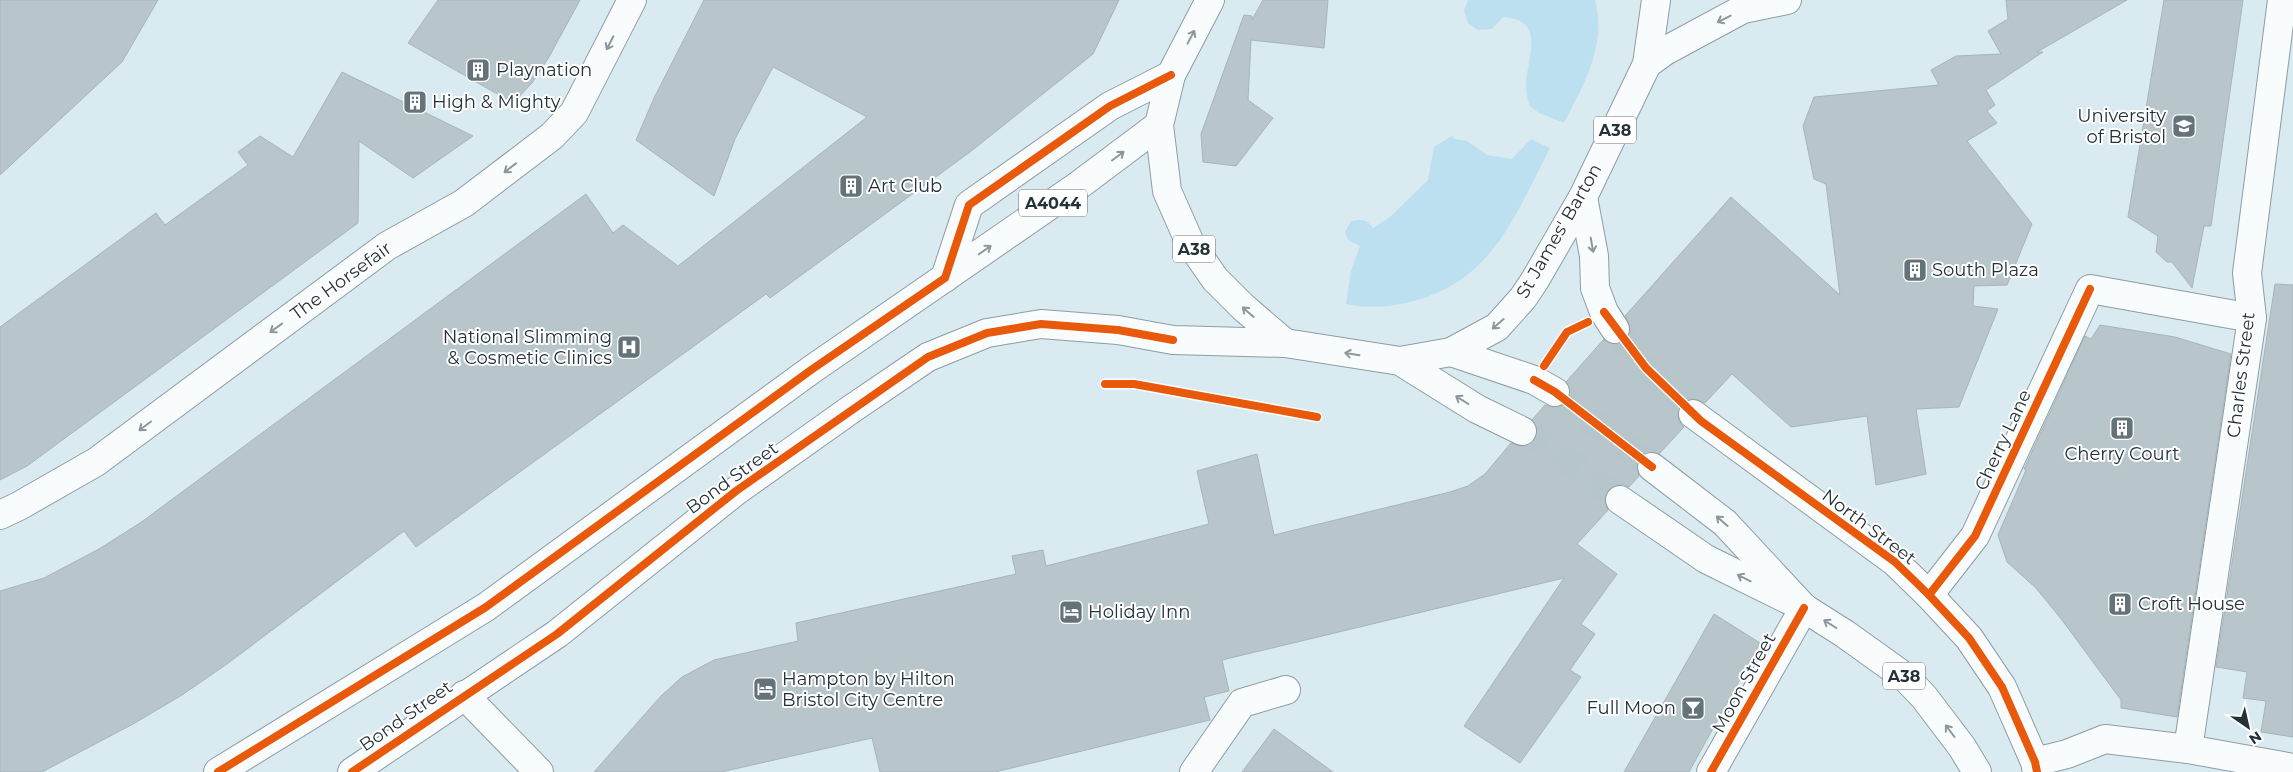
<svg xmlns="http://www.w3.org/2000/svg" width="2293" height="772" font-family="Montserrat,sans-serif">
  <style>
    .green { fill: #bce0f0 }
    .building { fill: #b8c6cc; stroke: #a7b4bb }
    .lines { fill: none; stroke-linecap: round; stroke-linejoin: round }
    .primary-tunnel { stroke: #b6c5cc; stroke-width: 28; stroke-dasharray: 28 14; stroke-linecap: butt }
    .street-casing { stroke: #8f9ca3; stroke-width: 30 }
    .secondary-casing { stroke: #8f9ca3; stroke-width: 30 }
    .primary-casing { stroke: #8f9ca3; stroke-width: 30 }
    .highway-casing { stroke: #8f9ca3; stroke-width: 30 }
    .street { stroke: #f9fcfd; stroke-width: 28 }
    .secondary { stroke: #f9fcfd; stroke-width: 28 }
    .primary { stroke: #f9fcfd; stroke-width: 28 }
    .highway { stroke: #f9fcfd; stroke-width: 28 }
    .cycleway-casing { stroke: #fff; stroke-width: 11 }
    .cycleway { stroke: #e8590c; stroke-width: 8 }
    .oneway { stroke: #8e969a }
    .labels { text-anchor: middle; dominant-baseline: central; stroke-width: 4; stroke-linejoin: round; paint-order: stroke }
    .shield { fill: #fff; stroke: #666f74; stroke-width: 1 }
    .shield-label { font-size: 16px; font-weight: bold; fill: #243138 }
    .poi-label { font-size: 18px; fill: #243138; stroke: #fff; text-anchor: start }
    .street-label { font-size: 18px; fill: #243138; stroke: #fff }
  </style>
  <rect width="100%" height="100%" fill="#daeaf1"/>
  <g class="green">
    <path d="M1468,0h127c12,45 -11,84 -31,123l-25,-10 -9,-7c-2,-6 -4,-12 -4,-19 0,-28 22,-67 -23,-70l-11,12 -14,1 -10,-7 -4,-13z"/>
    <path d="M1452,136l3,3 12,2 20,14 25,4 19,-20 19,9c-35,67 -56,131 -136,153 -23,6 -44,8 -68,3l5,-33 9,-25 -12,-6 -3,-8 6,-11c12,-2 15,-2 22,7l17,-11 38,-37 6,-33z"/>
  </g>
  <g class="building">
    <path d="M0,0h158l-36,62 -122,113z"/>
    <path d="M438,0h142l-31,57 -17,26 -19,20 -105,-60z"/>
    <path d="M704,0h415l-26,54 -123,98 -200,146 -4,-4 -350,253 -12,-16 -177,133 -45,31 -49,29 -91,48h-42v-181l44,-13 55,-29 41,-26 446,-329 27,39 10,-8 55,41 189,-149 -94,-50 -38,72 -21,57 -78,-56 18,-42z"/>
    <path d="M1263,0h65l-4,48 -73,-8 -3,60 25,18 -37,48 -33,-4 -2,-28 43,-119 8,1v4z"/>
    <path d="M2006,0h121l-90,52h6l-57,38 9,15 -8,6 10,12 -30,18 65,83 -25,61 -33,1 -1,20 25,3 -39,98 -43,2 10,65 -50,11 -9,-69 -76,11 -59,-53 -27,29 -10,-4 -9,1 -6,5 -3,8 2,8 5,6 -25,27 -13,-2 -6,5 -3,8 2,11 -10,11 -8,-3 -7,2 -7,5 -3,8 4,11 -31,34 40,30 -36,50 14,10 -25,36 11,7 -61,86 -56,-37 100,-148 -342,82 7,31 -25,6 6,23 -215,52h-115l-8,-34 -151,34h-127l66,-75 22,-20 32,-17 84,-19 -2,-18 220,-49 -4,-18 31,-6 3,16 163,-42 -12,-53 60,-17 17,81 176,-43 18,-6 17,-12 26,-31 12,4 8,-3 5,-6 2,-8 -6,-10 13,-15 11,3 7,-3 5,-5 3,-9 -5,-9 38,-43 12,6 7,-3 6,-5 2,-9 -6,-12 106,-119 109,98 -14,-111 -12,-5 -11,-53 11,-29 125,-12 -8,-15 25,-14 45,-2 -13,-23 20,-12z"/>
    <path d="M2164,0h79l-32,226h-7l-12,62 -20,-26h-5l-11,-10 2,-16 -30,-19z"/>
    <path d="M342,72l131,64 -60,42 -54,-37 -1,82 -331,243 -27,14v-153l156,-114 9,12 83,-60 -10,-13 22,-16 33,21z"/>
    <path d="M2275,284l18,1v452l-32,-5 5,-31 -23,-3 4,-26 -31,-5z"/>
    <path d="M2100,325l75,12 56,17 -54,363 -56,-9v-8l-59,-80 -26,-32 -29,-26 -9,-27 28,-65 -2,-1 61,-133 6,3z"/>
    <path d="M1714,614l46,29 -71,129h-65z"/>
    <path d="M1274,729l59,43h-91z"/>
  </g>
  <g class="lines">
    <g class="primary-tunnel">
      <path d="M1615,329l31,39 47,46"/>
      <path d="M1555,392l97,75"/>
      <path d="M1522,431l25,14 73,55"/>
    </g>
    <g class="street-casing">
      <g id="street">
        <path d="M0,515l19,-9 77,-44 291,-216 77,-43 88,-67 22,-23 58,-113"/>
        <path d="M1929,595l46,-59 115,-247 162,29"/>
        <path d="M464,695l75,77"/>
        <path d="M2188,749l64,-431 -5,-45 35,-273"/>
        <path d="M2035,762l32,-8 38,-15 83,10 105,19"/>
        <path d="M1194,772l48,-69 44,-13"/>
        <path d="M1711,772l93,-164"/>
      </g>
    </g>
    <g class="secondary-casing">
      <path id="secondary" d="M1647,64l18,-13 78,-42 44,-9"/>
    </g>
    <g class="primary-casing">
      <g id="primary">
        <path d="M1583,197l11,59 1,32 9,24 11,17"/>
        <path d="M1451,352l83,28 21,12"/>
        <path d="M1400,361l77,48 45,22"/>
        <path d="M1693,414l202,148 34,33 40,43 33,49 33,75 2,10"/>
        <path d="M1652,467l73,56 79,85 41,26 60,43 19,20 38,50 15,25"/>
        <path d="M1620,500l86,59 83,41"/>
      </g>
    </g>
    <g class="highway-casing">
      <g id="highway">
        <path d="M1210,0l-39,75 -12,50 8,66 23,52 25,36 28,28 42,36"/>
        <path d="M945,278l24,-73 141,-99 61,-31"/>
        <path d="M218,772l268,-165 325,-237 268,-185 80,-60"/>
        <path d="M352,772l205,-138 179,-143 114,-81 78,-53 59,-24 54,-9 77,6 55,10 112,3 115,18 51,-9 46,-25 26,-29 12,-18 48,-83 64,-133 9,-64"/>
      </g>
    </g>
    <use href="#street" class="street"/>
    <use href="#secondary" class="secondary"/>
    <use href="#primary" class="primary"/>
    <use href="#highway" class="highway"/>
    <g class="cycleway-casing">
      <g id="cycleway">
        <path d="M1604,312l42,56 55,53 194,141 34,33 40,43 33,49 33,75 2,10"/>
        <path d="M1544,366l23,-34 21,-10"/>
        <path d="M1534,380l21,12 97,75"/>
        <path d="M1105,384h29l183,33"/>
        <path d="M1929,595l46,-59 115,-247"/>
        <path d="M218,772l268,-165 325,-237 134,-92 24,-73 141,-99 61,-31"/>
        <path d="M352,772l205,-138 179,-143 192,-134 59,-24 54,-9 77,6 55,10"/>
        <path d="M1711,772l93,-164"/>
      </g>
    </g>
    <use href="#cycleway" class="cycleway"/>
  </g>
  <defs><path id="oneway-shaft" d="M-6 0H5M1.5-3L5.5 0L1.5 3" fill="none" stroke-width="1.6" stroke-linecap="round" stroke-linejoin="round" transform="scale(1.25)"/></defs>
  <g class="oneway">
    <use href="#oneway-shaft" transform="translate(1724 19) rotate(153)"/>
    <use href="#oneway-shaft" transform="translate(1191 37) rotate(-62)"/>
    <use href="#oneway-shaft" transform="translate(610 43) rotate(117)"/>
    <use href="#oneway-shaft" transform="translate(1118 156) rotate(-37)"/>
    <use href="#oneway-shaft" transform="translate(510 168) rotate(142)"/>
    <use href="#oneway-shaft" transform="translate(1592 245) rotate(80)"/>
    <use href="#oneway-shaft" transform="translate(985 250) rotate(-35)"/>
    <use href="#oneway-shaft" transform="translate(1248 312) rotate(-139)"/>
    <use href="#oneway-shaft" transform="translate(1498 324) rotate(139)"/>
    <use href="#oneway-shaft" transform="translate(276 328) rotate(144)"/>
    <use href="#oneway-shaft" transform="translate(1352 354) rotate(-171)"/>
    <use href="#oneway-shaft" transform="translate(1462 400) rotate(-148)"/>
    <use href="#oneway-shaft" transform="translate(145 426) rotate(143)"/>
    <use href="#oneway-shaft" transform="translate(1722 521) rotate(-139)"/>
    <use href="#oneway-shaft" transform="translate(1744 578) rotate(-153)"/>
    <use href="#oneway-shaft" transform="translate(1830 624) rotate(-148)"/>
    <use href="#oneway-shaft" transform="translate(1950 731) rotate(-127)"/>
  </g>
  <defs>
    <g id="building-square" transform="scale(1.25)"><rect x="-9" y="-9" width="18" height="18" rx="4" fill="#647279" stroke="#fff"/><path d="M-4-6H4V6H1V3H-1V6H-4ZM-2.5-4.3h1.7v1.8h-1.7ZM.8-4.3h1.7v1.8H.8ZM-2.5-1h1.7V.8h-1.7ZM.8-1h1.7V.8H.8Z" fill="#fff"/></g>
    <g id="university-square" transform="scale(1.25)"><rect x="-9" y="-9" width="18" height="18" rx="4" fill="#647279" stroke="#fff"/><path d="M0-5L7-2L0 1L-7-2ZM-4 1L0 2.5L4 1V4Q0 6-4 4Z" fill="#fff"/></g>
    <g id="hospital-square" transform="scale(1.25)"><rect x="-9" y="-9" width="18" height="18" rx="4" fill="#647279" stroke="#fff"/><path d="M-5-5h3v3.5h4V-5h3V5h-3V1.5h-4V5h-3Z" fill="#fff"/></g>
    <g id="hotel-square" transform="scale(1.25)"><rect x="-9" y="-9" width="18" height="18" rx="4" fill="#647279" stroke="#fff"/><path d="M-6-4.5h1.5V1H6V5H4.5V3h-9V5H-6ZM-4 0a1.8 1.8 0 1 1 3.6 0ZM.5 0V-2.5h3Q6-2.5 6 0Z" fill="#fff"/></g>
    <g id="bar-square" transform="scale(1.25)"><rect x="-9" y="-9" width="18" height="18" rx="4" fill="#647279" stroke="#fff"/><path d="M-6-5H6L.8 .8V4.5H3.5V6h-7V4.5H-.8V.8Z" fill="#fff"/></g>
  </defs>
  <g fill-rule="evenodd">
    <use href="#building-square" x="478" y="70"/>
    <use href="#building-square" x="415" y="102"/>
    <use href="#university-square" x="2184" y="126"/>
    <use href="#building-square" x="851" y="186"/>
    <use href="#building-square" x="1915" y="270"/>
    <use href="#hospital-square" x="629" y="347"/>
    <use href="#building-square" x="2122" y="428"/>
    <use href="#building-square" x="2120" y="604"/>
    <use href="#hotel-square" x="1071" y="612"/>
    <use href="#hotel-square" x="765" y="689"/>
    <use href="#bar-square" x="1693" y="708"/>
  </g>
  <g class="labels">
    <g class="shield">
      <rect x="1594" y="116.5" width="42" height="27" rx="4"/>
      <rect x="1019" y="189.5" width="68" height="27" rx="4"/>
      <rect x="1173" y="235.5" width="42" height="27" rx="4"/>
      <rect x="1883" y="662.5" width="42" height="27" rx="4"/>
    </g>
    <g class="shield-label">
      <text x="1615" y="130">A38</text>
      <text x="1053" y="203">A4044</text>
      <text x="1194" y="249">A38</text>
      <text x="1904" y="676">A38</text>
    </g>
    <g class="poi-label">
      <text x="496" y="70">Playnation</text>
      <text x="432" y="102">High &amp; Mighty</text>
      <text x="2166" y="116" text-anchor="end">University<tspan x="2166" dy="21">of Bristol</tspan></text>
      <text x="868" y="186">Art Club</text>
      <text x="1932" y="270">South Plaza</text>
      <text x="612" y="337" text-anchor="end">National Slimming<tspan x="612" dy="21">&amp; Cosmetic Clinics</tspan></text>
      <text x="2122" y="454" text-anchor="middle">Cherry Court</text>
      <text x="2138" y="604">Croft House</text>
      <text x="1088" y="612">Holiday Inn</text>
      <text x="782" y="679">Hampton by Hilton<tspan x="782" dy="21">Bristol City Centre</tspan></text>
      <text x="1676" y="708" text-anchor="end">Full Moon</text>
    </g>
    <g class="street-label">
      <text transform="translate(1559 231) rotate(-60)">St James' Barton</text>
      <text transform="translate(341 281) rotate(-36)">The Horsefair</text>
      <text transform="translate(2241 375) rotate(-83)">Charles Street</text>
      <text transform="translate(2003 440) rotate(-65)">Cherry Lane</text>
      <text transform="translate(732 478) rotate(-36)">Bond Street</text>
      <text transform="translate(1869 527) rotate(37)">North Street</text>
      <text transform="translate(1744 683) rotate(-61)">Moon Street</text>
      <text transform="translate(406 716) rotate(-35)">Bond Street</text>
    </g>
  </g>
  <g transform="translate(2248 727) rotate(146)" stroke="#ffffff" stroke-width="4" paint-order="stroke">
  <path d="M0-4L9 19L0 12L-9 19Z" fill="#243138"/>
  <text y="-8" font-size="14" font-weight="bold" text-anchor="middle" fill="#243138">N</text>
  </g>
</svg>
